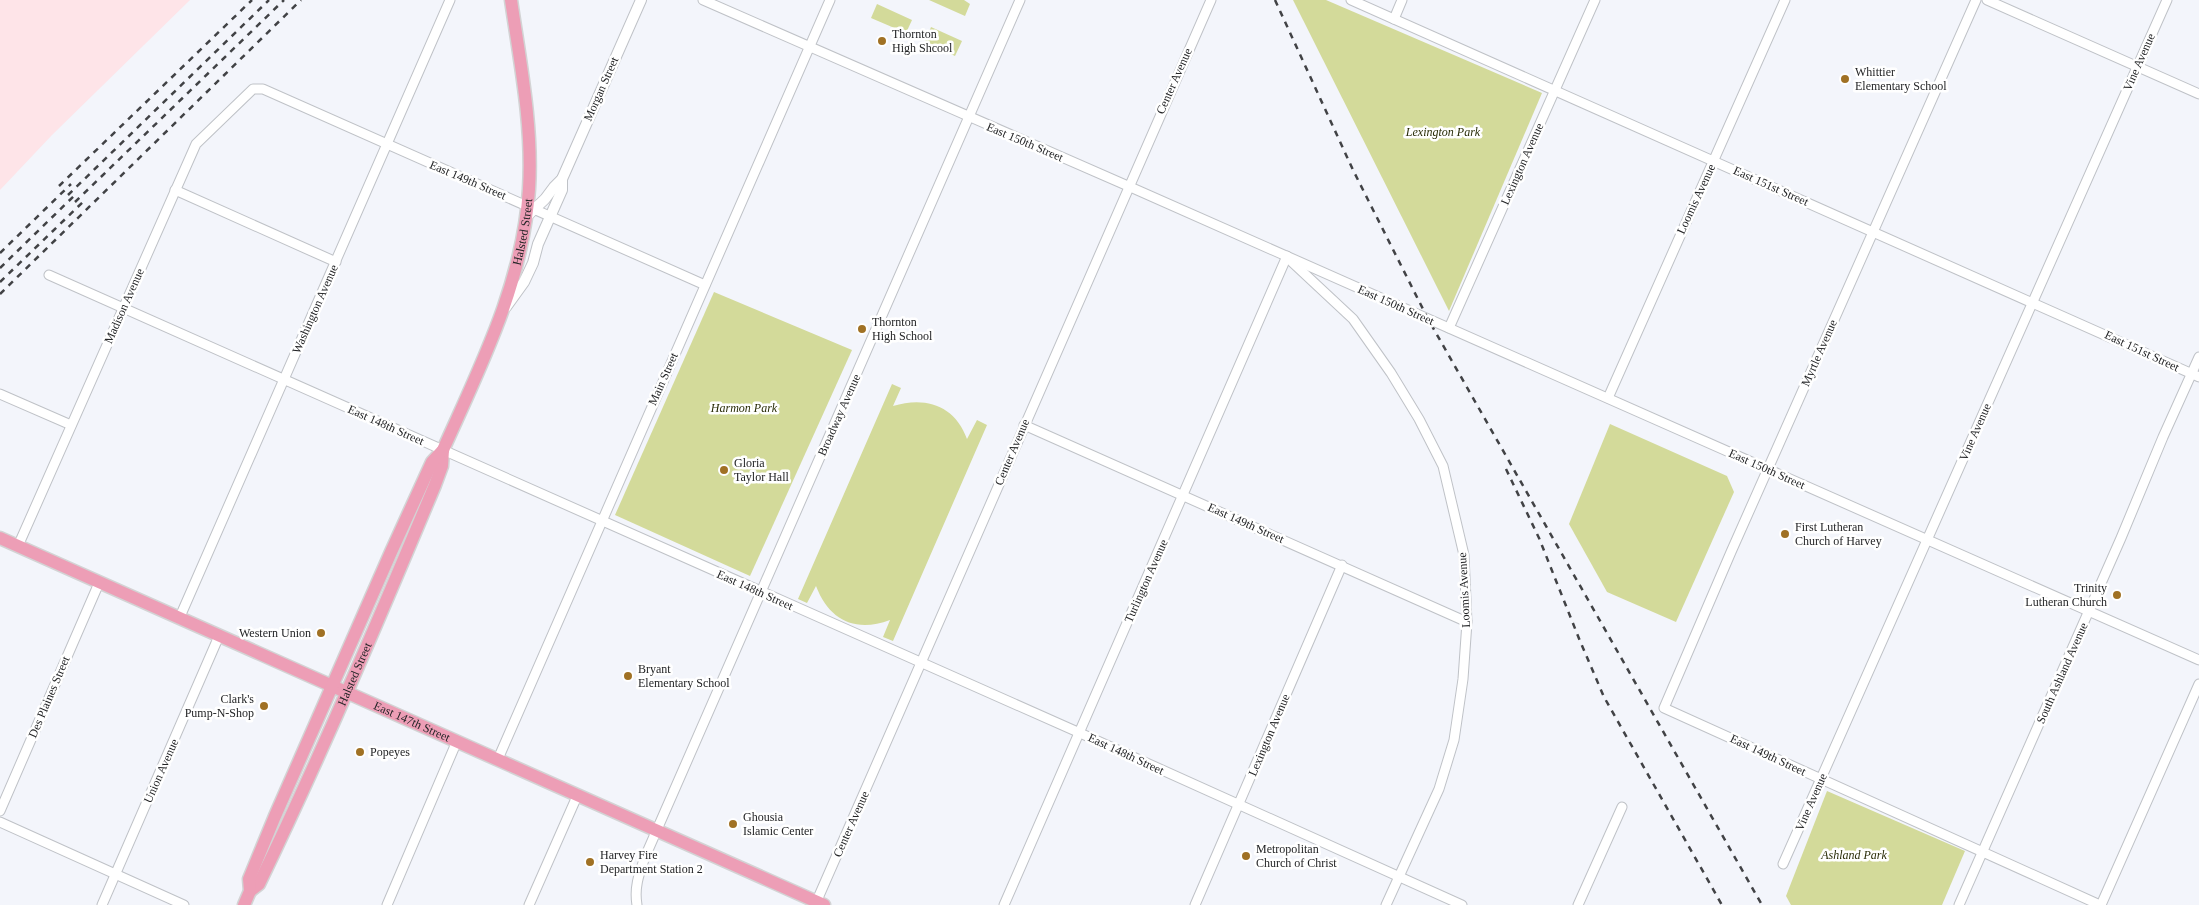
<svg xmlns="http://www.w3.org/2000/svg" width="2199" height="905" font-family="Georgia,serif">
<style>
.industrial{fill:#fee4e8}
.green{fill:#d3da9a}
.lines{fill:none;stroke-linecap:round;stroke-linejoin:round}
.minor-casing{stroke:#bfc2c7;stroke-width:11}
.tertiary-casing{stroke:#bfc2c7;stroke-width:12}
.primary-casing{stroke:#d3d3d4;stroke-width:15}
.minor{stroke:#fff;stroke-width:9}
.tertiary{stroke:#fff;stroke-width:10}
.primary{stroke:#ed9eb6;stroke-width:12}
.rail{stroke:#414245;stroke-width:2.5;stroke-dasharray:6 6;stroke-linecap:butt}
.poi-dot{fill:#a07124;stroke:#fff;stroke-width:2}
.labels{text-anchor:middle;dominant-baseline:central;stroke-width:5;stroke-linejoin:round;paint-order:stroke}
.poi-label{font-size:12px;fill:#232426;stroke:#fff;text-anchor:start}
.street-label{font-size:12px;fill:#232426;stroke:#fff}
.park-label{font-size:12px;font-style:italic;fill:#292c07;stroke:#fff}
</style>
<rect width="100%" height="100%" fill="#f3f5fb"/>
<path class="industrial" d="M0 0H190L52 135 0 190Z"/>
<g class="green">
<path d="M929 0H964L970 4 965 16Z"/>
<path d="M1293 0H1326L1542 93 1449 311Z"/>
<path d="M877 4 912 20 906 33 871 18Z"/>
<path d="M931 27 962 41 955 56 925 42Z"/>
<path d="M714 292 852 350 750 576 615 515Z"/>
<path d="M892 384 901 388 893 406C925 396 955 405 967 439L977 420 987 425 893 641 883 637 890 620C855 633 829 620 816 586L807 603 798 599Z"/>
<path d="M1610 424 1727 476 1734 492 1676 622 1607 592 1569 524Z"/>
<path d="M1827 791 1965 851 1942 905H1791L1786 896Z"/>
</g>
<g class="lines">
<g class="minor-casing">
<g id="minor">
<path d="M703 0 1128 186 2199 660"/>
<path d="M1351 0 2199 377"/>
<path d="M1976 0 1731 552 1664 708 2100 905"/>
<path d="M1987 0 2199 94"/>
<path d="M1394 19 1402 0"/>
<path d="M175 190 336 262"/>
<path d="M1292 262 1353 319 1391 373 1419 419 1443 466 1464 555 1467 622 1463 679 1454 740 1439 789 1386 905"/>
<path d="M49 275 1080 733 1462 905"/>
<path d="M1449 328 1595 0"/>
<path d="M0 394 71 425"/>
<path d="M1608 398 1785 0"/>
<path d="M1024 425 1467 622"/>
<path d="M18 546 196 144 253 89H263L705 285"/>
<path d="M179 619 450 0"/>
<path d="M498 759 830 0"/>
<path d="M0 811 99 583"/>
<path d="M0 822 184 905"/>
<path d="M1783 864 2167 0"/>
<path d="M102 905 219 636"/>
<path d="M387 905 457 741"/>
<path d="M529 905 578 794"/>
<path d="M637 905C634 887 639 874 645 857L1020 0"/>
<path d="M815 905 1211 0"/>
<path d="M1004 905 1287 256"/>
<path d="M1195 905 1342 565"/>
<path d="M1578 905 1622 807"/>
<path d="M1959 905 2121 538 2163 437 2199 357"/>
<path d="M2101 905 2199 684"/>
</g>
</g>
<g class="tertiary-casing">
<g id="tertiary">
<path d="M526 217 545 199 554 187 562 179 641 0"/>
<path d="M506 307 524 282 533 263 538 244 562 190V179"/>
</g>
</g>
<g class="primary-casing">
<g id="primary">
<path id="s1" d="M0 538 824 905"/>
<path id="s2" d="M250 891 259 884C322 753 379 619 435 485L442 466 443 450"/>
<path id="s3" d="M244 905 250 891 249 879 275 816 391 552 432 462 443 450C481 365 523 283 529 189 533 126 520 62 511 0"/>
</g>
</g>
<use href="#minor" class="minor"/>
<use href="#tertiary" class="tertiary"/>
<use href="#primary" class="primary"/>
<g class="rail">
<path d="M1275 0 1353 170 1428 319 1762 905"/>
<path d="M59 186 252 0"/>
<path d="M68 195 269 0"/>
<path d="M75 202 284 0"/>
<path d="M0 253 71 184"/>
<path d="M0 268 77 193"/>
<path d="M0 282 85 200"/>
<path d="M0 294 301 0"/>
<path d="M1506 469 1539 538 1580 641 1604 697 1722 905"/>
</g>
</g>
<g class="poi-dot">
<circle cx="882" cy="41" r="5"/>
<circle cx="1845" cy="79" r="5"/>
<circle cx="862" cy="329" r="5"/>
<circle cx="724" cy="470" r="5"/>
<circle cx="1785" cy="534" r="5"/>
<circle cx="2117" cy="595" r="5"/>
<circle cx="321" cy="633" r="5"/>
<circle cx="628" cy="676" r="5"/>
<circle cx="264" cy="706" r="5"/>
<circle cx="360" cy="752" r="5"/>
<circle cx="733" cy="824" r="5"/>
<circle cx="1246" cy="856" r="5"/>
<circle cx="590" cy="862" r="5"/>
</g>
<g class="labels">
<g class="poi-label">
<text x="892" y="34">Thornton<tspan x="892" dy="14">High Shcool</tspan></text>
<text x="1855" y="72">Whittier<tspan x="1855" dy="14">Elementary School</tspan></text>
<text x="872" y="322">Thornton<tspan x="872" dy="14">High School</tspan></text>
<text x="734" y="463">Gloria<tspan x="734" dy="14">Taylor Hall</tspan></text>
<text x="1795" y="527">First Lutheran<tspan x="1795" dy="14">Church of Harvey</tspan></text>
<text x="2107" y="588" text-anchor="end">Trinity<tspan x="2107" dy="14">Lutheran Church</tspan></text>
<text x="311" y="633" text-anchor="end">Western Union</text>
<text x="638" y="669">Bryant<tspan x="638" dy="14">Elementary School</tspan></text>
<text x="254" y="699" text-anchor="end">Clark's<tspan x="254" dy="14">Pump-N-Shop</tspan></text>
<text x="370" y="752">Popeyes</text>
<text x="743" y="817">Ghousia<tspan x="743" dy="14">Islamic Center</tspan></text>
<text x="1256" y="849">Metropolitan<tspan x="1256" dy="14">Church of Christ</tspan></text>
<text x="600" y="855">Harvey Fire<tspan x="600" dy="14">Department Station 2</tspan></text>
</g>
<g class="street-label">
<text transform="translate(2139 62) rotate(-66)">Vine Avenue</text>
<text transform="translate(1174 81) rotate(-66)">Center Avenue</text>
<text transform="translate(601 89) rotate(-66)">Morgan Street</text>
<text transform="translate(1025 142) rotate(23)">East 150th Street</text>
<text transform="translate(1522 164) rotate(-66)">Lexington Avenue</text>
<text transform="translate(468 180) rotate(23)">East 149th Street</text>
<text transform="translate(1771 186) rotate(24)">East 151st Street</text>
<text transform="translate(1696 199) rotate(-65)">Loomis Avenue</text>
<text stroke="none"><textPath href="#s3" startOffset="732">Halsted Street</textPath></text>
<text transform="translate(1396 305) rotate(24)">East 150th Street</text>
<text transform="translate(124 306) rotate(-66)">Madison Avenue</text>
<text transform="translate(315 309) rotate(-66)">Washington Avenue</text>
<text transform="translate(2142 351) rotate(25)">East 151st Street</text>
<text transform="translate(1819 353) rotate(-66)">Myrtle Avenue</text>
<text transform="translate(663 379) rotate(-66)">Main Street</text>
<text transform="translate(839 415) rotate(-66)">Broadway Avenue</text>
<text transform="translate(386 425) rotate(24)">East 148th Street</text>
<text transform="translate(1975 432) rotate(-66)">Vine Avenue</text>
<text transform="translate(1012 452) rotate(-67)">Center Avenue</text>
<text transform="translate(1767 469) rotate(24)">East 150th Street</text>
<text transform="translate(1246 523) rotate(24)">East 149th Street</text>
<text transform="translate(1146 581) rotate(-66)">Turlington Avenue</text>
<text transform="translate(755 590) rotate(24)">East 148th Street</text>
<text transform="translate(1464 590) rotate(-93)">Loomis Avenue</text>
<text transform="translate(2062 673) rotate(-66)">South Ashland Avenue</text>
<text stroke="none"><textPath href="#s2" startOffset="242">Halsted Street</textPath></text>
<text transform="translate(49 697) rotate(-67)">Des Plaines Street</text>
<text stroke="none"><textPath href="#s1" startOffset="451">East 147th Street</textPath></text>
<text transform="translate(1269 735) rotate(-67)">Lexington Avenue</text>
<text transform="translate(1126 754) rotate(25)">East 148th Street</text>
<text transform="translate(1768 755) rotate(25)">East 149th Street</text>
<text transform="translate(161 771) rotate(-66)">Union Avenue</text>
<text transform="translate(1811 802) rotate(-66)">Vine Avenue</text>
<text transform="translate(851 824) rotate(-66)">Center Avenue</text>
</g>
<g class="park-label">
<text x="1443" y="132">Lexington Park</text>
<text x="744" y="408">Harmon Park</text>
<text x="1854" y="855">Ashland Park</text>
</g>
</g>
</svg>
